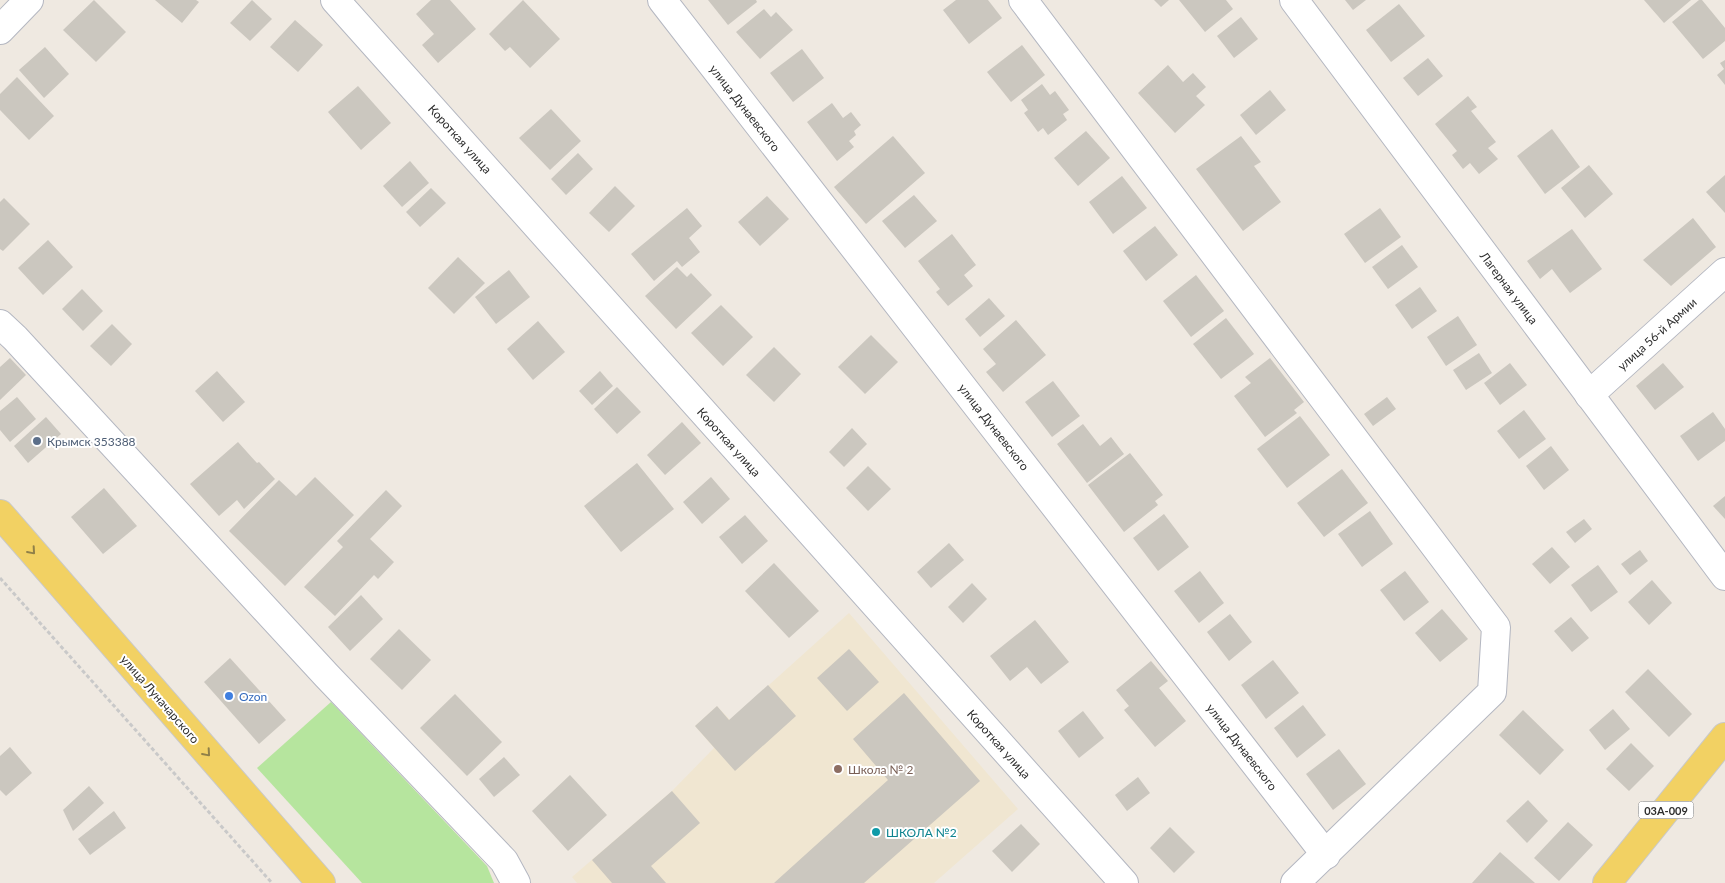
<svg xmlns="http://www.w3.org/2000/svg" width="1725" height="883" font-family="Lato,sans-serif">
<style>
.education{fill:#f0e6d1}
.green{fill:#b6e59e}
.building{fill:#cbc7bf}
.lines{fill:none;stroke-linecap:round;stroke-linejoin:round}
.minor-casing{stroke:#b4b7c1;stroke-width:30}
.major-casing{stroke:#c9c9c9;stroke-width:30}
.path{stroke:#c9c9c9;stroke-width:3;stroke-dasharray:4 2.5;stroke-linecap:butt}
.minor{stroke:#fff;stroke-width:28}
.major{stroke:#f2d163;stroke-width:28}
.oneway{stroke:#908048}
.service-dot{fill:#5c6f8a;stroke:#fff;stroke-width:2}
.shop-dot{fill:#3f7fe0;stroke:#fff;stroke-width:2}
.education-dot{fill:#8d6e63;stroke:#fff;stroke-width:2}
.culture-dot{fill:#0f9aa8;stroke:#fff;stroke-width:2}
.labels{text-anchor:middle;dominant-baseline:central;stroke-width:4;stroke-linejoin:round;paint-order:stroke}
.shield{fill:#fff;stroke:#6d6d6d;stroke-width:1}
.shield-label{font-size:11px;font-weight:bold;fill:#2e2e2e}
.street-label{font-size:12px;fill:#2e2e2e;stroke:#fff}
.service-label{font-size:12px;fill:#4e5e75;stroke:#fff;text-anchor:start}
.shop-label{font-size:12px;fill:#366cbe;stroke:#fff;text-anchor:start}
.education-label{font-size:12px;fill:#785e54;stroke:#fff;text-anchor:start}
.culture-label{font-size:12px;fill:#0d838f;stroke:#fff;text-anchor:start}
</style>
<rect width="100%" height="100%" fill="#efe9e1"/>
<path class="education" d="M849 613 1018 809 934 883H577L572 877 672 791 714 748 695 726 717 706 730 720Z"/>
<path class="green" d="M331 702 487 866 494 883H362L257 768Z"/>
<g class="building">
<path d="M94 0 126 32 96 62 63 30Z"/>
<path d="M155 0H196L199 2 182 23Z"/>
<path d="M252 0 272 19 250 41 230 23Z"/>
<path d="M431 0H450L476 29 438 63 422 45 434 34 416 14Z"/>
<path d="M523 0 560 39 530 68 510 47 505 51 489 34Z"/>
<path d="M708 0H756L757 2 728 25Z"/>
<path d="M956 0H988L1002 18 969 44 943 10Z"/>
<path d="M1154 0H1169L1161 7Z"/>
<path d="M1179 0H1226L1233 9 1205 32Z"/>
<path d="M1345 0H1366L1353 10Z"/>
<path d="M1644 0H1691L1664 23Z"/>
<path d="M1699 0H1702L1725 28V41L1703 59 1672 22Z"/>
<path d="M1399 4 1425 36 1391 62 1366 30Z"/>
<path d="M764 9 771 17 776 12 793 30 760 59 736 32Z"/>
<path d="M1241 17 1258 39 1234 58 1217 36Z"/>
<path d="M295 20 323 45 298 72 270 47Z"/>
<path d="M1022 45 1045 75 1011 102 987 72Z"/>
<path d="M45 47 69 74 44 98 19 70Z"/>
<path d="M802 49 824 78 793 102 770 73Z"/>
<path d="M1428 58 1443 76 1418 96 1403 78Z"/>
<path d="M1725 60V85L1717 75 1724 69 1720 63Z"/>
<path d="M1168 65 1183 82 1193 73 1206 87 1196 96 1205 105 1175 133 1138 93Z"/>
<path d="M17 77 54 116 29 140 0 110V94Z"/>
<path d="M1042 84 1050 95 1055 91 1069 110 1063 114 1067 120 1048 135 1043 128 1038 132 1024 113 1028 110 1021 100Z"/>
<path d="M358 86 391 123 361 150 328 112Z"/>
<path d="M1270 90 1286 110 1256 135 1240 115Z"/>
<path d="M1468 96 1477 107 1471 111 1496 142 1488 148 1498 159 1479 174 1470 163 1463 169 1452 155 1457 151 1435 124Z"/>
<path d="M832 103 843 118 851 112 861 125 854 131 856 135 849 141 854 147 837 161 807 122Z"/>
<path d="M551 109 581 141 550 170 519 138Z"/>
<path d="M1552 129 1580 167 1545 194 1517 156Z"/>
<path d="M1086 131 1110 158 1078 186 1054 158Z"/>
<path d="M893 136 925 173 866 224 834 187Z"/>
<path d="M1241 136 1261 162 1254 166 1281 202 1243 231 1196 169Z"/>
<path d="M578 153 593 169 566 195 551 179Z"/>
<path d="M410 161 429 183 402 207 383 186Z"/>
<path d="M1589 165 1613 194 1585 218 1561 188Z"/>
<path d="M1725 175V213L1706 192Z"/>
<path d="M1122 176 1147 208 1113 234 1089 202Z"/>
<path d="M615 186 635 206 609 232 589 213Z"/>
<path d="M431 188 446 203 420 227 406 212Z"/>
<path d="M914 195 937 221 905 248 882 221Z"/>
<path d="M767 196 789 219 760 246 738 222Z"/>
<path d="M4 198 30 224 3 251 0 249V202Z"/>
<path d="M687 208 702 226 689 238 700 252 682 267 677 261 654 281 631 254Z"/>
<path d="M1380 208 1401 237 1365 263 1344 234Z"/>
<path d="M1693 218 1716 247 1671 286 1643 260Z"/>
<path d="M1155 226 1178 255 1146 281 1123 251Z"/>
<path d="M1572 229 1602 269 1570 293 1552 269 1540 279 1527 261Z"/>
<path d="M952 234 976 265 964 275 973 286 948 306 936 292 940 289 918 261Z"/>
<path d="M48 240 73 267 43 295 18 268Z"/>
<path d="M1402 245 1418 267 1388 289 1372 267Z"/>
<path d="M458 257 485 283 454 314 428 288Z"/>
<path d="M677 267 687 277 691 273 712 295 676 329 645 296Z"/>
<path d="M509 270 530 297 496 324 475 297Z"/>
<path d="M1196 275 1224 311 1191 337 1163 301Z"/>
<path d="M1420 287 1437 311 1412 329 1395 305Z"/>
<path d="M82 289 103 311 83 331 62 309Z"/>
<path d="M989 298 1005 316 980 337 965 319Z"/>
<path d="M721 305 753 337 723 366 691 333Z"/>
<path d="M1458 316 1477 345 1446 366 1427 337Z"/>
<path d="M1226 318 1254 354 1221 379 1193 344Z"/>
<path d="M1016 320 1046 355 1003 392 986 372 996 364 983 349Z"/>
<path d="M538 321 565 352 533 380 507 349Z"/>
<path d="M112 324 132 344 111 366 90 346Z"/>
<path d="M871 335 898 362 865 394 838 367Z"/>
<path d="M774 347 801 374 774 402 746 375Z"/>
<path d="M1479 353 1492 373 1466 390 1453 370Z"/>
<path d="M10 358 26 375 0 400V367Z"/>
<path d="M1270 358 1304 402 1294 410 1297 413 1265 437 1234 396 1251 383 1245 377Z"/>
<path d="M1510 363 1527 385 1500 405 1484 383Z"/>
<path d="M1663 363 1684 387 1655 410 1636 386Z"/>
<path d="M217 371 245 402 223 422 195 391Z"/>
<path d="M600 371 613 386 592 405 579 391Z"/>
<path d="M1053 381 1080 416 1052 437 1025 402Z"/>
<path d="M617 387 641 412 617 434 594 409Z"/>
<path d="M17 397 36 419 10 442 0 430V411Z"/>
<path d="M1387 397 1396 409 1373 426 1364 414Z"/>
<path d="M1524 410 1546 439 1519 459 1497 431Z"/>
<path d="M1713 412 1725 429V441L1698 461 1680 436Z"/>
<path d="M1300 416 1330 455 1287 488 1257 449Z"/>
<path d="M46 417 61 434 28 463 14 446Z"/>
<path d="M682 422 701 443 665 475 647 455Z"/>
<path d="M1083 424 1100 446 1111 437 1124 454 1087 483 1057 444Z"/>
<path d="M852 428 867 444 844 467 829 452Z"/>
<path d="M238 442 257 463 259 462 275 479 244 509 237 500 219 516 190 484Z"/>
<path d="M1551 446 1569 470 1544 490 1526 466Z"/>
<path d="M1130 453 1163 495 1155 501 1158 505 1124 532 1088 485Z"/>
<path d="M637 463 674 509 621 552 584 506Z"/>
<path d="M868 466 891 489 868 511 846 488Z"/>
<path d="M1342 469 1368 503 1324 537 1297 503Z"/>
<path d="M315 477 354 515 285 586 229 531 279 480 296 496Z"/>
<path d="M711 477 730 499 702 524 683 502Z"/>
<path d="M104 488 137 526 103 554 71 517Z"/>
<path d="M386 490 402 506 370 539 394 562 378 579 374 575 335 616 304 587 343 547 337 541Z"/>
<path d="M1725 496V519L1713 506Z"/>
<path d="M1370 511 1393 544 1362 567 1338 534Z"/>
<path d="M1164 514 1189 547 1158 571 1133 538Z"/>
<path d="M745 515 768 541 742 564 719 537Z"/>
<path d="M1584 519 1592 529 1575 543 1566 532Z"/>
<path d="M949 543 964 560 931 588 917 572Z"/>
<path d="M1552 547 1570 567 1550 584 1532 564Z"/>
<path d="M1640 550 1648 561 1630 575 1621 564Z"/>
<path d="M774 563 819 611 789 638 745 591Z"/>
<path d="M1598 565 1618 592 1591 612 1571 585Z"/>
<path d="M1200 571 1224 603 1199 623 1174 591Z"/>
<path d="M1405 571 1429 602 1404 621 1380 590Z"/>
<path d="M1652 580 1672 603 1649 625 1628 602Z"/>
<path d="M972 583 987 599 963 623 948 607Z"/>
<path d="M361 595 383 619 350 651 328 627Z"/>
<path d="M1442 609 1468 639 1440 662 1415 633Z"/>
<path d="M1230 614 1252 642 1229 661 1207 632Z"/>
<path d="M1571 617 1589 638 1572 652 1554 631Z"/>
<path d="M1035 620 1069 662 1041 684 1027 667 1010 681 990 656Z"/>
<path d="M399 629 431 660 402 690 370 659Z"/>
<path d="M849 649 879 682 847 711 817 678Z"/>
<path d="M230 658 286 720 259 744 204 682Z"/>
<path d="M1273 660 1299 693 1266 719 1241 685Z"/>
<path d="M1151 661 1168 681 1159 688 1186 721 1155 747 1124 710 1129 706 1116 690Z"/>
<path d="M1648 669 1692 714 1669 737 1625 692Z"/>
<path d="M768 685 796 716 735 771 695 726 717 706 729 720Z"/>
<path d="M904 693 980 781 864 883H774L888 780 853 739Z"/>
<path d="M455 694 502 742 467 776 420 728Z"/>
<path d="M1303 705 1326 735 1297 758 1274 728Z"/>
<path d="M1613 709 1630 729 1605 750 1589 730Z"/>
<path d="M1523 710 1564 750 1540 775 1499 735Z"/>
<path d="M1083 711 1104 738 1079 758 1058 731Z"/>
<path d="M1631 743 1654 766 1629 791 1606 769Z"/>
<path d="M10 747 32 773 6 796 0 790V756Z"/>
<path d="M1339 749 1366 784 1333 810 1306 774Z"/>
<path d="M504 757 520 775 494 797 479 779Z"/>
<path d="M570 775 607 815 568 851 532 811Z"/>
<path d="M1138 777 1150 793 1127 811 1115 795Z"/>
<path d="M89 786 104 803 73 831 63 810Z"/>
<path d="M672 791 700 823 651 866 666 883H612L592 860Z"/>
<path d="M1528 800 1548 821 1527 843 1506 821Z"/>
<path d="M114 811 126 828 90 855 78 839Z"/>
<path d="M1568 822 1593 845 1559 881 1534 858Z"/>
<path d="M1021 824 1040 844 1012 872 992 851Z"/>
<path d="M1170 827 1195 852 1174 873 1150 848Z"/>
<path d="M1500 852 1535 883H1472Z"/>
</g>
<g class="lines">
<g class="minor-casing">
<g id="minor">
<path d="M335 0 1124 883"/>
<path d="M662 0 1326 855"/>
<path d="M1023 0 1496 627 1492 692 1295 883"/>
<path d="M1294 0 1725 576"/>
<path d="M0 30 29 0"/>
<path d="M0 324 15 338 327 676 504 861 516 883"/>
<path d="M1589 395 1725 272"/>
</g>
</g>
<g class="major-casing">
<g id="major">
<path d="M0 514 321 883"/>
<path d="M1607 883 1725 737"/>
</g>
</g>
<path class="path" d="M0 578 272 883"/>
<use href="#minor" class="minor"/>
<use href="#major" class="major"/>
</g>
<defs><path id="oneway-chevron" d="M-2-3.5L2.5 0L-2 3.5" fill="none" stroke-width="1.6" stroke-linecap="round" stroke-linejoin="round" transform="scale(1.25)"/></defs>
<g class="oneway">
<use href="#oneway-chevron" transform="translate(32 551) rotate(49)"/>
<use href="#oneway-chevron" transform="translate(207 753) rotate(49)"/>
</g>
<circle class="service-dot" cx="37" cy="441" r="5"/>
<circle class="shop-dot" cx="229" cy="696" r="5"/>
<circle class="education-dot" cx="838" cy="769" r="5"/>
<circle class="culture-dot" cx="876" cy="832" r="5"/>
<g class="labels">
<rect class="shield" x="1638.5" y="801.5" width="55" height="17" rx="4"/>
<g class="shield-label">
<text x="1666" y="810">03А-009</text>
</g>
<g class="street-label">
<text transform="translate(745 108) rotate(52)">улица Дунаевского</text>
<text transform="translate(460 139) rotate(48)">Короткая улица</text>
<text transform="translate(1509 288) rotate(53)">Лагерная улица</text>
<text transform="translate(1657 334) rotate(-42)">улица 56-й Армии</text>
<text transform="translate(994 427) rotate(52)">улица Дунаевского</text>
<text transform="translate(729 442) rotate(48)">Короткая улица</text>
<text transform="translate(160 699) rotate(49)">улица Луначарского</text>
<text transform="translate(999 744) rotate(48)">Короткая улица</text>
<text transform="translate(1242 747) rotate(52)">улица Дунаевского</text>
</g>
<g class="service-label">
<text x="47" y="441">Крымск 353388</text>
</g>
<g class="shop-label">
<text x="239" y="696">Ozon</text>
</g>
<g class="education-label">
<text x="848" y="769">Школа № 2</text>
</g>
<g class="culture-label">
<text x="886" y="832">ШКОЛА №2</text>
</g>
</g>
</svg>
